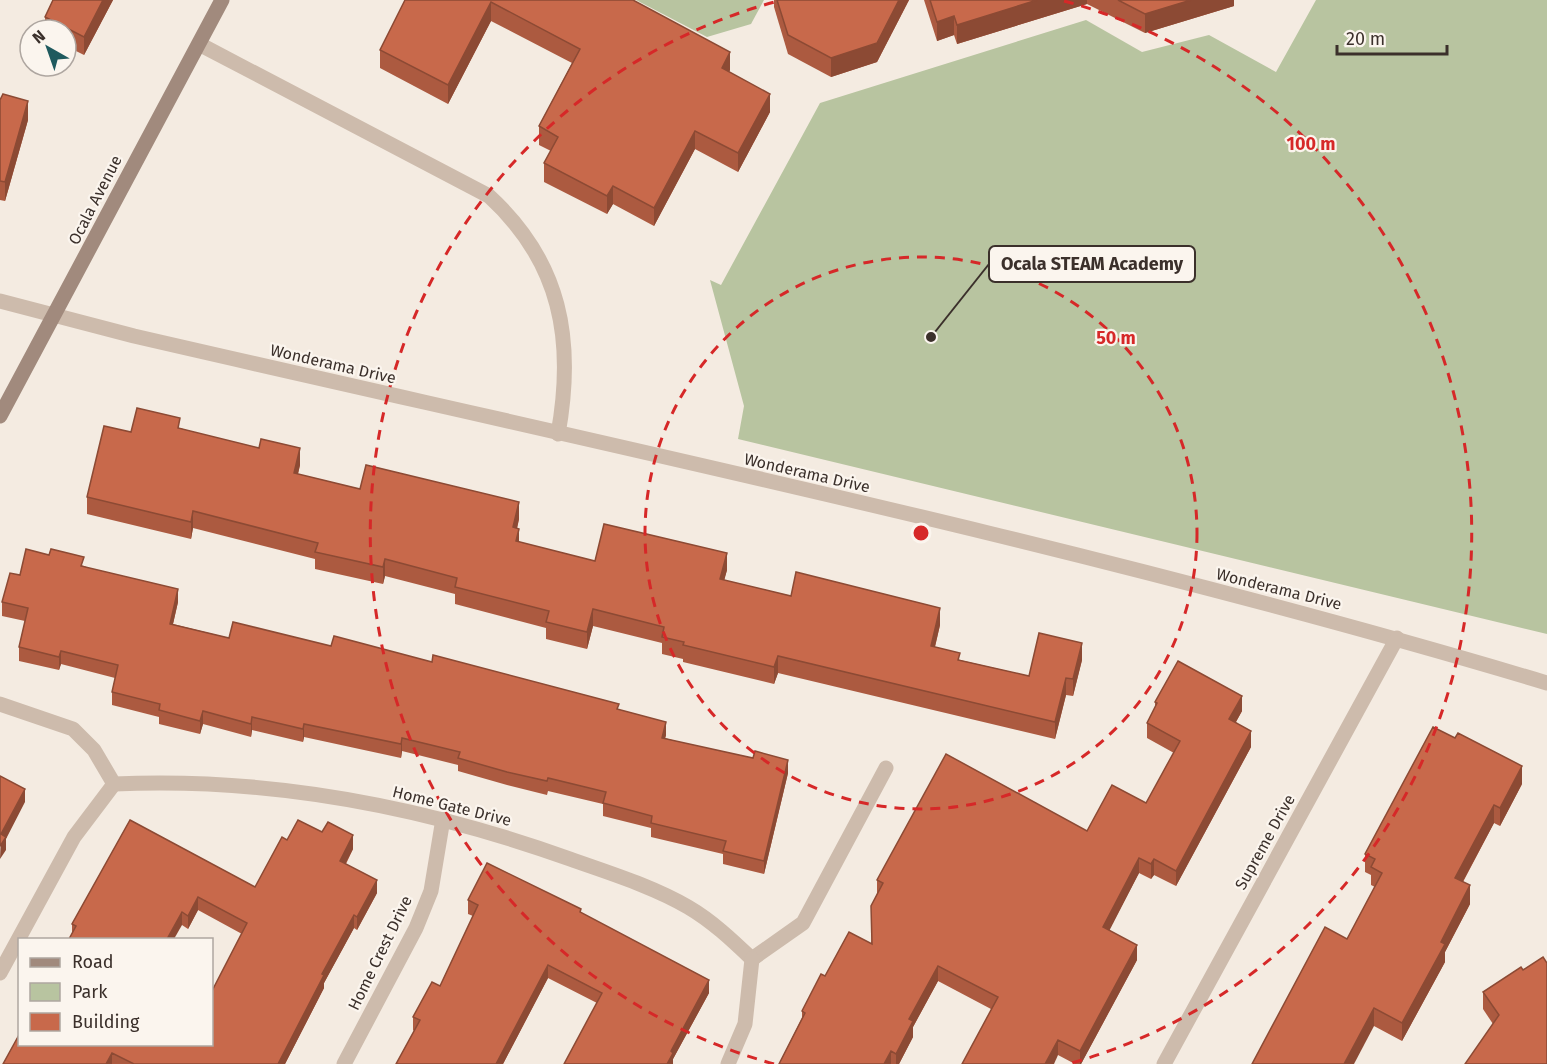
<svg xmlns="http://www.w3.org/2000/svg" width="1547" height="1064" font-family="'Fira Sans',sans-serif">
<style>
.green{fill:#b8c4a0}
.lines{fill:none;stroke-linecap:round;stroke-linejoin:round}
.lane{stroke:#cdbbac;stroke-width:15}
.street{stroke:#cdbbac;stroke-width:15}
.secondary{stroke:#a18a7d;stroke-width:15}
.wall{fill:#ac5a40}
.shaded-wall{fill:#8c4a34}
.building{fill:#c8694b;stroke:#8c4a34;stroke-width:1.5}
.ring{fill:none;stroke:#d62828;stroke-width:3;stroke-dasharray:10 8}
.labels{text-anchor:middle;dominant-baseline:central;stroke-width:4.5;stroke-linejoin:round;paint-order:stroke}
.street-label{font-size:16px;fill:#3b302b;stroke:#fbf5ee}
.centre{fill:#d62828;stroke:#fbf5ee;stroke-width:3}
.ring-label{font-size:18px;text-anchor:middle;font-weight:bold;fill:#d62828;stroke:#fbf5ee;stroke-width:4.5;stroke-linejoin:round;paint-order:stroke}
.leader{fill:none;stroke:#3b302b;stroke-width:2}
.callout-dot{fill:#3b302b;stroke:#fbf5ee;stroke-width:2}
.callout{fill:#fbf5ee;stroke:#3b302b;stroke-width:2}
.callout-label{font-size:18px;text-anchor:middle;font-weight:bold;fill:#3b302b}
</style>
<rect width="100%" height="100%" fill="#f4ebe1"/>
<g class="green">
<path d="M636 0H764L751 24 707 37Z"/>
<path d="M1316 0H1547V634L738 439 744 406 710 280 721 285 820 103 1086 20 1142 52 1209 35 1276 72Z"/>
</g>
<g class="lines">
<path class="lane" d="M199 44 489 196C561 262 575 340 558 434"/>
<g class="street">
<path d="M0 301 134 336C606 445 1083 544 1547 683"/>
<path d="M0 704 73 729 94 750 114 784C269 777 425 807 570 859 609 873 652 886 688 907 712 921 732 940 752 959"/>
<path d="M752 959 803 923 886 768"/>
<path d="M0 973 74 837 114 784"/>
<path d="M344 1064 416 928 431 891 443 819"/>
<path d="M728 1064 745 1024 752 959"/>
<path d="M1164 1064 1397 638"/>
</g>
<path class="secondary" d="M0 416 222 0"/>
</g>
<g class="wall">
<path d="M53 0H113L84 55 66 46V30H45V17Z"/>
<path d="M405 0H633L730 70 729 72 770 112 738 172 695 149 654 226 613 204 607 214 544 182V163L551 151 539 145V126L572 63 491 21 448 104 380 68V50Z"/>
<path d="M774 0H909L877 62 831 77 788 54 774 7Z"/>
<path d="M924 0H1234V6L1145 33 1087 4 957 44 954 35 937 41Z"/>
<path d="M0 100 28 120 5 201 0 200Z"/>
<path d="M180 428 300 465 298 474 360 489 519 519 517 529 519 542 595 561 727 570 724 580 791 596 940 625 935 647 960 660 1029 676 1082 660 1073 696 1066 695 1055 739 778 673 774 684 683 662V659L662 654V643L593 626 587 649 546 639V628L455 604V594L385 576 383 584 315 569V559L193 528 191 539 87 514V497L131 432Z"/>
<path d="M49 555 84 566 178 602 173 624 229 638 331 646 432 662 619 710 666 735 665 738 788 773 764 874 723 864V854L651 837V828L603 816V804L548 791 547 795 507 785 458 771V765L402 751 401 758 304 737 303 742 252 730 251 737 203 724 200 734 159 724V717L112 705V692L115 678 61 664 59 670 19 661V647L25 621 2 616V602L20 575Z"/>
<path d="M1155 702 1242 711 1236 722 1251 747 1176 886 1154 875 1151 879 1139 873 1109 930 1137 960 1081 1064H1075L1058 1055 991 1009 938 981 913 1027V1037L899 1064H779L802 1018V1011L825 976 871 944 877 893V880L1087 831 1146 803 1174 753 1147 738V723L1155 708Z"/>
<path d="M1522 784 1500 826 1494 823 1463 882 1470 904 1445 952V962L1402 1041 1374 1026 1347 939 1375 887 1371 885V875L1365 872V854Z"/>
<path d="M130 820 255 887 287 840 353 849 346 864 377 893 357 930 354 928 324 983V988L285 1064H3L20 1033 212 1044 242 934 198 910 188 929 182 925 72 935V924Z"/>
<path d="M468 900 581 913 709 993 673 1059V1064L597 1003 548 978 503 1064H396L414 1031 413 1030V1017L440 986 473 916 468 914Z"/>
<path d="M1547 963 1493 1024 1483 1009V992L1523 970Z"/>
</g>
<g class="shaded-wall">
<path d="M103 0H113L84 55V37Z"/>
<path d="M899 0H909L877 62 831 77V58Z"/>
<path d="M1037 0H1087V4L957 44V25Z"/>
<path d="M1191 0H1234V6L1145 33V14Z"/>
<path d="M491 2V21L448 104V85Z"/>
<path d="M954 16V35L937 41V22Z"/>
<path d="M730 52V70L722 86V68Z"/>
<path d="M770 94V112L738 172V153Z"/>
<path d="M28 101V120L5 201V182Z"/>
<path d="M695 131V149L654 226V208Z"/>
<path d="M613 186V204L607 214V196Z"/>
<path d="M300 448V465L294 490V473Z"/>
<path d="M519 502V519L513 544V527Z"/>
<path d="M193 511V528L191 539V522Z"/>
<path d="M519 529V546L516 541Z"/>
<path d="M727 553V570L720 596V579Z"/>
<path d="M385 559V576L383 584V567Z"/>
<path d="M178 589V602L170 637V624Z"/>
<path d="M940 608V625L931 663V646Z"/>
<path d="M593 609V626L587 649V632Z"/>
<path d="M1082 643V660L1073 696V679Z"/>
<path d="M61 651V664L59 670V657Z"/>
<path d="M778 656V673L774 684V667Z"/>
<path d="M1066 678V695L1055 739V722Z"/>
<path d="M1242 696V711L1229 734V719Z"/>
<path d="M203 711V724L200 734V721Z"/>
<path d="M252 717V730L251 737V724Z"/>
<path d="M666 722V735L662 751V738Z"/>
<path d="M304 724V737L303 742V729Z"/>
<path d="M1251 731V747L1176 886V871Z"/>
<path d="M402 738V751L401 758V744Z"/>
<path d="M788 760V773L764 874V861Z"/>
<path d="M1522 766V784L1500 826V808Z"/>
<path d="M25 789V802L6 839V850L0 859 1 834Z"/>
<path d="M1494 805V823L1455 896V878Z"/>
<path d="M353 835V849L340 874V861Z"/>
<path d="M1139 858V873L1103 943V927Z"/>
<path d="M1154 859V875L1151 879V864Z"/>
<path d="M377 880V893L357 930V917Z"/>
<path d="M1470 885V904L1445 952V962L1402 1041V1023L1441 942Z"/>
<path d="M198 897V910L188 929V916Z"/>
<path d="M182 912V925L174 939H167Z"/>
<path d="M354 915V928L324 983V988L285 1064H278L322 974Z"/>
<path d="M1137 945V960L1081 1064H1080V1051Z"/>
<path d="M548 965V978L503 1064H496Z"/>
<path d="M938 966V981L913 1027V1037L899 1064H896V1054L909 1019Z"/>
<path d="M709 980V993L673 1059V1064H667L671 1051Z"/>
<path d="M1374 1008V1026L1354 1064H1344Z"/>
<path d="M1058 1040V1055L1054 1064H1045Z"/>
<path d="M891 1051V1064H884Z"/>
<path d="M112 1053V1064H106Z"/>
</g>
<g class="building">
<path d="M53 0H103L84 37 45 17Z"/>
<path d="M405 0H633L730 52 722 68 770 94 738 153 695 131 654 208 613 186 607 196 544 163 558 137 539 126 580 49 491 2 448 85 380 50Z"/>
<path d="M777 0H899L877 43 831 58 788 35Z"/>
<path d="M930 0H1037L957 25 954 16 937 22Z"/>
<path d="M1118 0H1191L1145 14Z"/>
<path d="M3 94 28 101 5 182 0 181V100Z"/>
<path d="M137 408 180 418 178 428 259 448 261 439 300 448 294 473 360 489 366 465 519 502 513 527 519 529 516 541 595 561 604 524 727 553 720 579 791 596 796 572 940 608 931 646 960 653 958 660 1029 676 1039 633 1082 643 1073 679 1066 678 1055 722 778 656 774 667 683 645 684 642 662 637 664 627 593 609 587 632 546 622 549 611 455 587 457 578 385 559 383 567 315 552 318 543 193 511 191 522 87 497 104 426 131 432Z"/>
<path d="M26 549 49 555 51 549 84 557 81 566 178 589 170 624 229 638 233 622 331 646 334 636 432 662 433 655 619 704 617 709 666 722 662 738 753 758 755 751 788 760 764 861 723 851 726 841 651 823 652 816 603 803 606 792 548 778 547 781 507 772 458 758 460 752 402 738 401 744 304 724 303 729 252 717 251 724 203 711 200 721 159 710 160 704 112 692 118 665 61 651 59 657 19 647 28 608 2 602 10 573 20 575Z"/>
<path d="M1178 661 1242 696 1229 719 1251 731 1176 871 1154 859 1151 864 1139 858 1103 927 1137 945 1080 1051 1058 1040 1045 1064H962L998 997 938 966 909 1019 913 1021 896 1054 891 1051 884 1064H779L805 1013 802 1011 821 974 825 976 849 932 872 944 871 906 883 883 877 880 946 754 1087 831 1112 785 1146 803 1180 741 1147 723 1157 703 1155 702Z"/>
<path d="M1433 727 1455 738 1458 733 1522 766 1500 808 1494 805 1455 878 1470 885 1441 942 1445 944 1402 1023 1374 1008 1344 1064H1252L1325 927 1347 939 1382 873 1371 867 1375 859 1365 854Z"/>
<path d="M0 776 25 789 1 834 6 837 0 846Z"/>
<path d="M130 820 255 887 282 837 287 840 298 820 322 832 328 822 353 835 340 861 377 880 357 917 354 915 322 974 324 975 278 1064H134L112 1053 106 1064H3L20 1033V1044H212V991L247 923 198 897 188 916 182 912 167 939H69L76 926 72 924Z"/>
<path d="M487 863 581 909 580 912 709 980 671 1051 673 1053 667 1064H564L602 993 548 965 496 1064H396L420 1020 413 1017 432 982 440 986 478 905 468 900Z"/>
<path d="M1543 957 1547 963V1064H1465L1499 1015 1483 992 1521 967 1523 970Z"/>
</g>
<g class="ring">
<circle cx="921" cy="533" r="276"/>
<path d="M774 1064A551 551 0 0 1 778 1M1064 1A551 551 0 0 1 1068 1064"/>
</g>
<g class="labels">
<g class="street-label">
<text transform="translate(95 200) rotate(-63)">Ocala Avenue</text>
<text transform="translate(333 364) rotate(13)">Wonderama Drive</text>
<text transform="translate(807 473) rotate(13)">Wonderama Drive</text>
<text transform="translate(1279 589) rotate(14)">Wonderama Drive</text>
<text transform="translate(452 806) rotate(14)">Home Gate Drive</text>
<text transform="translate(1265 842) rotate(-61)">Supreme Drive</text>
<text transform="translate(380 953) rotate(-64)">Home Crest Drive</text>
</g>
</g>
<circle cx="921" cy="533" r="9" class="centre"/>
<g class="ring-label">
<text x="1311" y="150">100 m</text>
<text x="1116" y="344">50 m</text>
</g>
<path class="leader" d="M931 337L989 264"/>
<circle class="callout-dot" cx="931" cy="337" r="6"/>
<rect class="callout" x="989" y="246" width="206" height="36" rx="6"/>
<g class="callout-label">
<text x="1092" y="270">Ocala STEAM Academy</text>
</g>
<rect x="18" y="938" width="195" height="108" fill="#fbf5ee" stroke="#aea6a0" stroke-width="1.5"/>
<rect x="30" y="958" width="30" height="9" fill="#a18a7d" stroke="#aea6a0" stroke-width="1.5"/>
<text x="72" y="968" font-size="18" fill="#3b302b">Road</text>
<rect x="30" y="983" width="30" height="18" fill="#b8c4a0" stroke="#aea6a0" stroke-width="1.5"/>
<text x="72" y="998" font-size="18" fill="#3b302b">Park</text>
<rect x="30" y="1013" width="30" height="18" fill="#c8694b" stroke="#aea6a0" stroke-width="1.5"/>
<text x="72" y="1028" font-size="18" fill="#3b302b">Building</text>
<g transform="translate(48 48) rotate(320)"><circle r="28" fill="#fbf5ee" stroke="#aea6a0" stroke-width="1.5"/>
<path d="M0-4.5L10 22L0 15L-10 22Z" fill="#1f5a5e"/>
<text y="-9" font-size="16" font-weight="bold" text-anchor="middle" fill="#3b302b">N</text>
</g>
<path d="M1337 45v9h110v-9" fill="none" stroke="#3b302b" stroke-width="3"/>
<text x="1346" y="45" font-size="18" fill="#3b302b" stroke="#fbf5ee" stroke-width="4.5" paint-order="stroke">20 m</text>
</svg>
